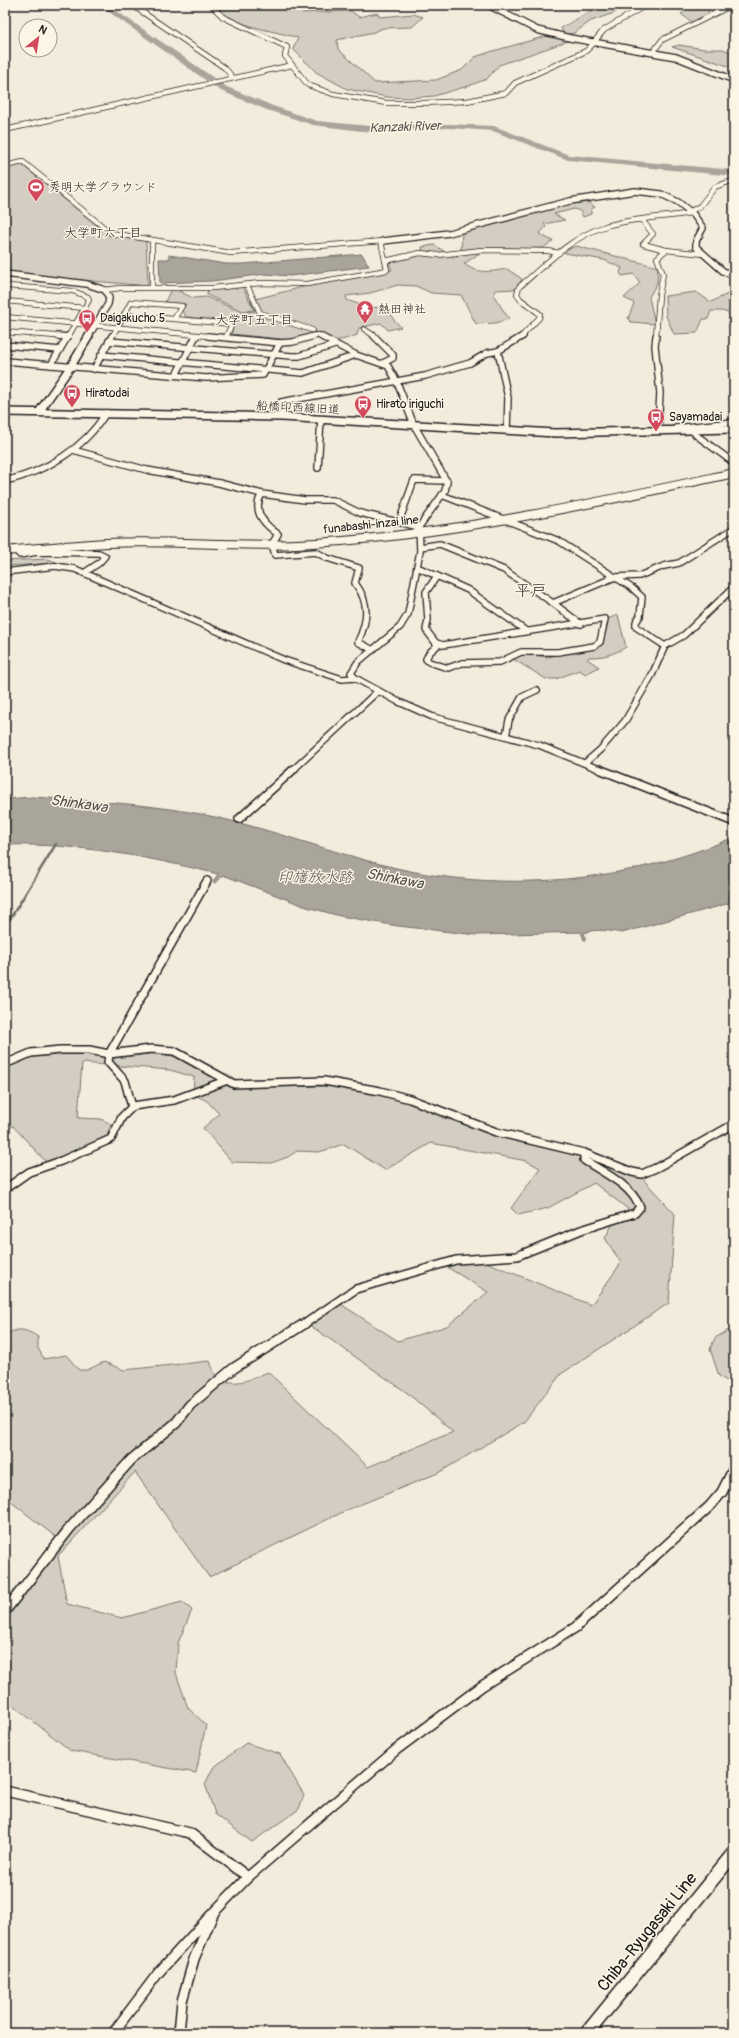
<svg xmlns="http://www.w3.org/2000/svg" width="739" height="2038" font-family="Pangolin,'Klee One',sans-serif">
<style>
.green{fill:#d3cec1;stroke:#78756e}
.water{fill:#aaa59b;stroke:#716e68}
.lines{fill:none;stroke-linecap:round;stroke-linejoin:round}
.stream{stroke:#716e68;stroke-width:2.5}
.river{fill:#aaa59b;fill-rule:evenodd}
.street-far3-casing{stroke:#1c1c1c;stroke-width:6}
.street-far2-casing{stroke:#1c1c1c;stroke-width:8}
.street-far1-casing{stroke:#1c1c1c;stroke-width:10}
.street-casing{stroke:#1c1c1c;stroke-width:12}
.secondary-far1-casing{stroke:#1c1c1c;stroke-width:8}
.secondary-casing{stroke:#1c1c1c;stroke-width:10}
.primary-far1-casing{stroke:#1c1c1c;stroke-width:10}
.primary-casing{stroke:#1c1c1c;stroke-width:16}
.street-far3{stroke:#fcf5e5;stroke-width:4.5}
.street-far2{stroke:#fcf5e5;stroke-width:5.5}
.street-far1{stroke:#fcf5e5;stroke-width:7}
.street{stroke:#fcf5e5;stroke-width:9}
.secondary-far1{stroke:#fcf5e5;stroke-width:5.5}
.secondary{stroke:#fcf5e5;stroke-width:7}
.primary-far1{stroke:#fcf5e5;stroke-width:8}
.primary{stroke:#fcf5e5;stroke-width:13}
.labels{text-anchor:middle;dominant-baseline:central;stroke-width:3;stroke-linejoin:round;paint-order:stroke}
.far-poi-label{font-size:12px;fill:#1c1c1c;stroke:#fcf5e5;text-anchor:start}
.far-street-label{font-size:12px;fill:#1c1c1c;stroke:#fcf5e5}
.far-water-label{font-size:13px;font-style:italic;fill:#55534f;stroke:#fcf5e5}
.far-neighbourhood-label{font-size:13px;fill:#1c1c1c;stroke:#fcf5e5}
.water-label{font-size:15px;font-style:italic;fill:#55534f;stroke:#fcf5e5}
.quarter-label{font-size:16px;fill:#1c1c1c;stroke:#fcf5e5}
.near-street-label{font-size:17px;fill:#1c1c1c;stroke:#fcf5e5}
</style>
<rect width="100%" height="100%" fill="#f3ecdd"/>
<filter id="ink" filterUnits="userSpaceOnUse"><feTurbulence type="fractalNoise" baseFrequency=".025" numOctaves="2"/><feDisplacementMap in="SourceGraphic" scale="8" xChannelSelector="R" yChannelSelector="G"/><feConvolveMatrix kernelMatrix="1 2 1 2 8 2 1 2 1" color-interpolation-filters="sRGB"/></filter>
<g filter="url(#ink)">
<g class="green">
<path d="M213 5H295L302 13 351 11 359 17 377 13 380 17 413 14 423 17 412 27 383 28 374 32 337 40 338 49 375 83 436 80 462 70 475 57 493 51 547 36 571 40 499 65 487 79 468 86 434 96 409 98 387 97 347 89 316 72 293 49 298 38C265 28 240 29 213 5Z"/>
<path d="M601 5H625L614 13 591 21 574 33 565 35 561 28Z"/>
<path d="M691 5H710L708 15 692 22 681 14Z"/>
<path d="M679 45 704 49H722L734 53V68L672 47Z"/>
<path d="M21 164 109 235 146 241 148 286 16 274 5 270V168Z"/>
<path d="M585 200 595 207 591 209V214L583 217 580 211 574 209 554 214 565 220 544 224 546 227 539 234 553 241 543 248 489 250 481 252 464 264C478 274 490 272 507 269L522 279 516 289 495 290 494 296 509 319 495 323 476 324 461 295 431 293 416 286 398 285 370 293 346 296 347 300 361 305 390 310 393 319 401 327 388 330 381 323 359 328 357 335C338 342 334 343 317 332L290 340 231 334 235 322 186 317 182 311 186 304 165 302 170 291 177 290 193 298 206 297 242 312 255 311 251 300 311 285 392 270 388 262 423 252 422 247 434 245 455 258 461 250 462 232Z"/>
<path d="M576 246 658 267 657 283 649 297 655 324 631 322 628 319 634 303 624 298 640 283 634 274 622 276 620 272 622 268 604 260 565 253 564 251Z"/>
<path d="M243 287 254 310 243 311 207 295V292L210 290Z"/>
<path d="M734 291V318H731L728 313 722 311H711L708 319H703L697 333 674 334 666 316 665 296 696 292 711 302Z"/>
<path d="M48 559 59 563 5 566V561Z"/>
<path d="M618 615 626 647C613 655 603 657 589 657L587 659 599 667 586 674 579 670 556 679H546L513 659 524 654 548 657 599 646 602 643 607 619Z"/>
<path d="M75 1053 113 1058 156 1053 179 1057 234 1087 329 1086 342 1087 390 1097 413 1104 443 1118 458 1121 492 1134 564 1151 621 1172 641 1177 675 1214 669 1303 561 1374 524 1422 438 1473 347 1510 209 1577 135 1472 58 1556 67 1604 122 1618 182 1602 192 1610 178 1643 176 1673 188 1708 206 1725 196 1773 71 1751 5 1699V1599L8 1601 57 1538 5 1497V1391L6 1387 5 1386V1335C18 1327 26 1329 38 1337V1348L44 1359 66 1355 79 1370H87L104 1362 124 1370 210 1361 216 1378C238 1387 248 1380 268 1372L368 1467 453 1432 406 1392 308 1324 339 1303 398 1341 447 1326 488 1292 445 1266 456 1263 486 1262 591 1305 621 1263 605 1238 612 1225 628 1209 594 1183 548 1208 518 1215 511 1208 540 1168 527 1161 431 1143 385 1170 344 1144 319 1152 297 1151 288 1157 271 1163 232 1162 203 1128 219 1114 207 1101 193 1094 194 1077 170 1070 82 1063 78 1118 101 1119 111 1124 106 1139 47 1163 13 1126 5 1132V1068L31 1057Z"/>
<path d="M734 1327V1382L731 1384 719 1376 710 1349 715 1338Z"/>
<path d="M246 1743 280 1754 304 1795 299 1809 252 1842 215 1814 205 1784 213 1768Z"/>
</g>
<g class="water">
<path d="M362 254 369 266 290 276 265 274 212 281 160 283 159 259H169V255L226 264H243Z"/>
<path d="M33 797C93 801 156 804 215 817 274 830 330 852 388 866 500 894 628 883 734 837V902L622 933C610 931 595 928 584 933L586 940H584L581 932 477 935 398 926 340 916 307 907 223 875 216 883 213 882 218 874C148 857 78 843 5 845V799Z"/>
</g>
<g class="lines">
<path class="stream" d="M5 927 56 844"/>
<path class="river" d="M99 5H108L227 87 273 106 317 121 370 126 449 124 494 126 569 155 734 170V176L568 160 493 131 449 128 370 132 313 125 267 110 221 91Z"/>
<g class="street-far3-casing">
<g id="street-far3">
<path d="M132 5 225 68 233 78"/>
<path d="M211 5 223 17 287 47 285 56 308 85 333 94 386 103H424L467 101 506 93 515 83 586 51 595 42"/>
<path d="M594 42 604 30 646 5"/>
<path d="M653 52 662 40 732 5"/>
<path d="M5 130 292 65"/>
<path d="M5 166 23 162 111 233 231 253 383 241"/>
<path d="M689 212 700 206 715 187 734 180"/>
<path d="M642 220 653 234 643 244 666 250"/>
<path d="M152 240V288"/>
<path d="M385 261 420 253 438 255 481 250 548 251 559 253"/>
<path d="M247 285 260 313 312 330"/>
<path d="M7 286 73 291 88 297 89 300 68 337"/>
<path d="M105 290 120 288H213L260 283 307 284 387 270 381 241"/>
<path d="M5 301 85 308"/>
<path d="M124 315 174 319"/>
<path d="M5 317 219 337"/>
<path d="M364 329 376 337"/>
<path d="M5 332 68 337"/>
<path d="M112 337 131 302 182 306 174 319 232 324 226 337"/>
<path d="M196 337 197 335"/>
<path d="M310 337 318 335 322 337"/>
<path d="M521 337 539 318 540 314 520 299 517 294 519 287C545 265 570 238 603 227 631 218 662 218 691 213"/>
<path d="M656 337 659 295 663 274 657 258 666 250 704 254"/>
</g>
</g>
<g class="street-far2-casing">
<g id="street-far2">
<path d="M58 336 68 337"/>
<path d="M208 336 280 343 293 342 314 336"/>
<path d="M320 336 356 355 388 366 396 380 414 425 447 482 445 491 419 527 420 551 408 614 400 627 358 662 351 673 355 678 397 701 433 717 539 745 601 770"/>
<path d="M374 336 393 355V358L383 363"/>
<path d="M656 336 655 346 660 393 658 430H664"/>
<path d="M109 341 292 356H299L335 345"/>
<path d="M5 345 60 350"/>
<path d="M101 355 303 373 356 355"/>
<path d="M5 361 206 378 263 375 280 343"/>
<path d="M51 365 68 336"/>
<path d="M94 369 112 336"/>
<path d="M176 375 196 336"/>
<path d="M282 417 281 402 425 376 470 363 487 353 498 351"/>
<path d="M676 428 734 422"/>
<path d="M507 430 508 398 498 351 523 336"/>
<path d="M692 430 696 435 734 463"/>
<path d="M73 450 147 470 219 483 262 494 305 500H333L360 513 419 527"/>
<path d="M318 468 321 419"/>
<path d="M5 481C45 472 84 449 106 413"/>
<path d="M262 494C251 511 265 525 278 534L272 544 275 555 316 552 327 558 359 568 355 583C370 603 368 620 358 642L373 650"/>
<path d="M442 495 559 541 632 588 642 597 640 616 636 622V627L665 646"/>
<path d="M399 522 414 480 447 481"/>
<path d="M420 547 440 544 504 570 553 603 615 577 639 576 664 566 679 563 734 528"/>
<path d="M15 550 20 555 37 552 99 553 105 556 99 563 84 573"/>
<path d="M417 567 468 590 526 631"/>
<path d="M5 572 55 566 75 569 284 660 342 679 355 678"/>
<path d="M437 576 426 592 428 620 426 630 436 643 443 645 605 619 600 642 594 646 558 652H521L500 662 462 663 448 668 429 662 426 659 429 653 439 644"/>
<path d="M553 603 581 624"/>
<path d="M506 736 509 720 522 697 537 690"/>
<path d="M585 763 601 749 625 721 652 675 665 646 684 635 734 587"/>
<path d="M293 770 378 691"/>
</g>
</g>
<g class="street-far1-casing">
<g id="street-far1">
<path d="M599 769 734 822"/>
<path d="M239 819 294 769"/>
<path d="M5 1064 31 1053 60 1050H89L109 1054 151 1049 174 1051 234 1084 324 1081 380 1091 410 1099 496 1132 584 1153 632 1172 642 1174 658 1167 734 1124"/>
<path d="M132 1107 125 1081 108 1062 109 1054 207 881"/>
<path d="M5 1189 29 1172 61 1161 111 1139 122 1117 133 1106 174 1100 225 1081"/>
<path d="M303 1325 356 1289 456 1260 517 1256 581 1230 635 1213 640 1207C630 1184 604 1173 584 1160V1153"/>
</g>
</g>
<g class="street-casing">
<g id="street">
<path d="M5 1611 70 1528 131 1460 176 1423 190 1405 234 1368 304 1324"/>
<path d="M5 1791 190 1833 248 1877"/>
<path d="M113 2033 159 1972 211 1915"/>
<path d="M179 2033 182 2001 194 1959 214 1912 248 1877 396 1750 482 1686 576 1627 710 1506 722 1492 734 1468"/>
</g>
</g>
<g class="secondary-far1-casing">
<g id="secondary-far1">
<path d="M488 5 537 30 570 38 676 57 734 80"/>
<path d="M383 241 449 233 570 201 635 191 661 194 678 202 693 214 703 228 696 241V247L723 271 734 276"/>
<path d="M5 274 87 284 105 290 109 298 108 304 88 337"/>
</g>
</g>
<g class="secondary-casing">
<g id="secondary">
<path d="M5 412 282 417 555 433 734 429"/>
<path d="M39 412 71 366 89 336"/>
</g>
</g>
<g class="primary-far1-casing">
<path id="primary-far1" d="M5 551C39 548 74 545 108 543 171 540 234 547 297 544 444 537 590 504 734 473"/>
</g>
<g class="primary-casing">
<path id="primary" d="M587 2033 734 1853"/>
</g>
<use href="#street-far3" class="street-far3"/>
<use href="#street-far2" class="street-far2"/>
<use href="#street-far1" class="street-far1"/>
<use href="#street" class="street"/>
<use href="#secondary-far1" class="secondary-far1"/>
<use href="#secondary" class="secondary"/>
<use href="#primary-far1" class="primary-far1"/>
<use href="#primary" class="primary"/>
</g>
</g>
<defs>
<g id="stadium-pin" transform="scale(0.9)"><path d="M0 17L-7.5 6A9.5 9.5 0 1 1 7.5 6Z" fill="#d1495b" stroke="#fcf5e5"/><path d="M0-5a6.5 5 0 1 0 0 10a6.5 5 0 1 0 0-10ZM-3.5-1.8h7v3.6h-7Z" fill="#fff"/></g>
<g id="temple-pin" transform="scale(0.9)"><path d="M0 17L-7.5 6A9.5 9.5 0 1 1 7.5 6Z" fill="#d1495b" stroke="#fcf5e5"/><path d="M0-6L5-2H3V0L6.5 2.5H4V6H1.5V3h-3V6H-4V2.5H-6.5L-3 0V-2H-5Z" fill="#fff"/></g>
<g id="bus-pin" transform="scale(0.9)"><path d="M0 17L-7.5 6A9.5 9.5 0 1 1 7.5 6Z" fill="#d1495b" stroke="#fcf5e5"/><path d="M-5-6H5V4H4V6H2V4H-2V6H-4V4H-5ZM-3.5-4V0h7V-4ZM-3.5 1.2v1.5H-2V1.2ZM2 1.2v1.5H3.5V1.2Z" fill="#fff"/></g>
</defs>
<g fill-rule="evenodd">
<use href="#stadium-pin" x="36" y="187"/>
<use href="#temple-pin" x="365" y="309"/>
<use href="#bus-pin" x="87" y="318"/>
<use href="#bus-pin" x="72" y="393"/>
<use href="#bus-pin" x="363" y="404"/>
<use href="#bus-pin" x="656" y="417"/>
</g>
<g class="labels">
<g class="far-poi-label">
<text x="49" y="187">秀明大学グラウンド</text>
<text x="378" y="309">熱田神社</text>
<text x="100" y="318">Daigakucho 5</text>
<text x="85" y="393">Hiratodai</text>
<text x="376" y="404">Hirato iriguchi</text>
<text x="669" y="417">Sayamadai</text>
</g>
<g class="far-street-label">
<text transform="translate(298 408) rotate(3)">船橋印西線旧道</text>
<text transform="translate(371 525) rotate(-6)">funabashi-inzai line</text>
</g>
<g class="far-water-label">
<text transform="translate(405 127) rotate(-2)">Kanzaki River</text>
</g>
<g class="far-neighbourhood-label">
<text x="103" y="233">大学町六丁目</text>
<text x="254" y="320">大学町五丁目</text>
</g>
<g class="water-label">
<text transform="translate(79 804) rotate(8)">Shinkawa</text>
<text x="315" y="877">印旛放水路</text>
<text transform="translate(395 879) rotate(11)">Shinkawa</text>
</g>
<g class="quarter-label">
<text x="531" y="591">平戸</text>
</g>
<g class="near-street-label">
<text transform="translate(647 1932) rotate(-51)">Chiba-Ryugasaki Line</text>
</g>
</g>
<rect width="739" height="2038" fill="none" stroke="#fcf5e5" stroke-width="20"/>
<rect x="10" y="10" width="719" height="2018" fill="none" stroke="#1c1c1c" stroke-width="1.5" filter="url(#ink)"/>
<g transform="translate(38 38) rotate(30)"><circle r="19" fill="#fcf5e5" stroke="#a29e95"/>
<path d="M0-3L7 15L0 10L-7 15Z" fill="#d1495b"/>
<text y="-6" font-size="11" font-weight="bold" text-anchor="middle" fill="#1c1c1c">N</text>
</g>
</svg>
